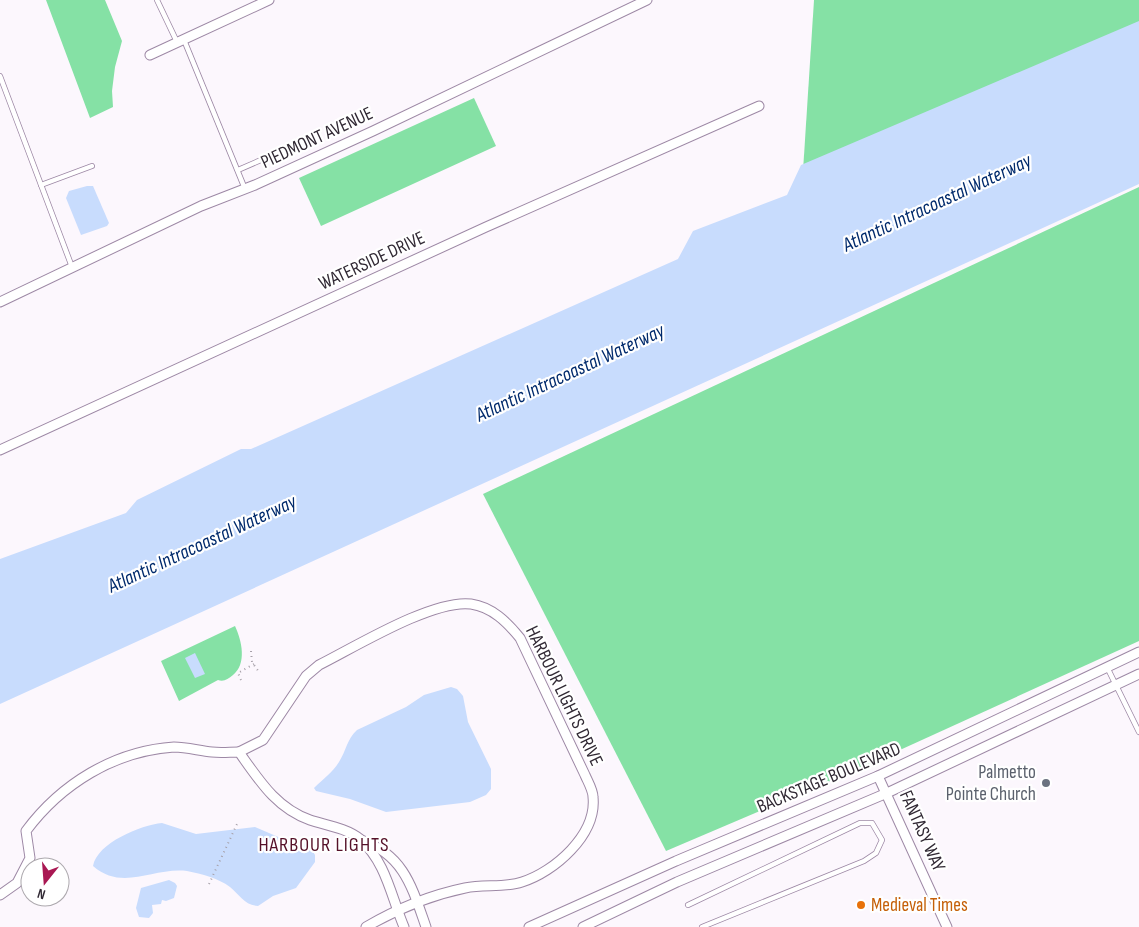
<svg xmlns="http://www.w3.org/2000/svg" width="1139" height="927" font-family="'Sofia Sans Condensed',sans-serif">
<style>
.green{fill:#85e1a5}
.water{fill:#c8dcfd}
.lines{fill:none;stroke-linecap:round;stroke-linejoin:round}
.service-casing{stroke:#9d88a5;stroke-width:6}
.minor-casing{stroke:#9d88a5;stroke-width:11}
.path{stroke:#a6a0a8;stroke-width:2;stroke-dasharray:1 4;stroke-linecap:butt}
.service{stroke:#fff;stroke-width:4.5}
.minor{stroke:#fff;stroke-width:9}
.worship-dot{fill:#6b7280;stroke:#fff;stroke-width:2}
.food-dot{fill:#e8710a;stroke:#fff;stroke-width:2}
.labels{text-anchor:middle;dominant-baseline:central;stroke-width:4.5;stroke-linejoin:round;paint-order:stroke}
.street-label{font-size:19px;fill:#312934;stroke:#fff}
.worship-label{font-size:19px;fill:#5b616d;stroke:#fff;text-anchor:end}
.food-label{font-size:19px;fill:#c56008;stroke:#fff;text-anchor:start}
.water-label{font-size:20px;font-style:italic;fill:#002a6c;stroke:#fff}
.neighbourhood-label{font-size:20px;letter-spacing:1px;fill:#551129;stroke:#fff}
</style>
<rect width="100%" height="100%" fill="#fcf7fd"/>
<g class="green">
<path d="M46 0H105L122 41 115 67 112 91 113 107 90 118Z"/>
<path d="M814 0H1139V25L803 171Z"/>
<path d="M474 98 496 146 321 226 299 178Z"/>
<path d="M1139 187V641L856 770 666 851 483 494Z"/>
<path d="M235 626C242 641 247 664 233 675 228 679 224 682 218 680L179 701 161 661Z"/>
</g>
<g class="water">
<path d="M1139 21V184L0 704V559L126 513 137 500 241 449H251L678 259 693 231 787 195 801 165Z"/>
<path d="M87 186H93L109 223 107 226 81 235 66 198 69 191Z"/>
<path d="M195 653 205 674 195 678 185 658Z"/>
<path d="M451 687 457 689 463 696 468 722 491 769V789L486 795 470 802 386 812 350 799 316 791 314 788C323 779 332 773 339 762 346 751 347 739 357 730L406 707 424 695Z"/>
<path d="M162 823 196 834 255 827 283 839 306 844 311 848 315 855V862L296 888 273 896 258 906C244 905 240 895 230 887 218 878 202 874 187 871 153 867 123 892 93 866 97 843 141 825 162 823Z"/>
<path d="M169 880 175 883 177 886 174 898 166 901 162 900 161 904 152 905 153 913 149 918 139 917 136 908 141 888Z"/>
</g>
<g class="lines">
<g class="service-casing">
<g id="service">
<path d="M157 0 177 42"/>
<path d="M184 40 245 189"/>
<path d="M0 76 72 267"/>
<path d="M238 170 277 153"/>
<path d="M41 185 92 166"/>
<path d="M1107 667 1139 732"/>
<path d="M688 905 860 823H872L882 840 876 853 864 861 702 927"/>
</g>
</g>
<g class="minor-casing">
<g id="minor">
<path d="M150 55 269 0"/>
<path d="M0 302 201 206 255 185 373 131 647 0"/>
<path d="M0 450 486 227 759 106"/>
<path d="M239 752 263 740 306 676 319 665C355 647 433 599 471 604 492 607 507 622 520 638L585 775C588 782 593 790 593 797 597 835 554 872 522 882 504 888 484 884 465 888 431 895 397 909 366 927"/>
<path d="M878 776 947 927"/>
<path d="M361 840C404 855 412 887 426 927"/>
<path d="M0 895 17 883 30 858 26 831C61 784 114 751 174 747 187 747 200 751 212 752 221 753 230 752 239 752 259 780 276 808 310 820 325 825 347 828 360 839 386 862 391 896 404 927"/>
<path d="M529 927 676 861 878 776 1139 652"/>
<path d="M583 927 677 882 887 793 1139 674"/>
</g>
</g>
<g class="path">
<path d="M251 651 252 662 259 672"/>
<path d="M241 680 238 673 254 664"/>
<path d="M209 884 238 822"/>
</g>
<use href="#service" class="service"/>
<use href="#minor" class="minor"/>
</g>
<circle class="worship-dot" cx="1046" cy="783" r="5"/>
<circle class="food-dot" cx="861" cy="905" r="5"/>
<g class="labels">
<g class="street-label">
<text transform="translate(317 138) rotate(-25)">PIEDMONT AVENUE</text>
<text transform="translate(372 261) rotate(-25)">WATERSIDE DRIVE</text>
<text transform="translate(564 696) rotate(64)">HARBOUR LIGHTS DRIVE</text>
<text transform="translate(829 778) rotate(-23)">BACKSTAGE BOULEVARD</text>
<text transform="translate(922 831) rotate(66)">FANTASY WAY</text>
</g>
<g class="worship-label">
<text x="1036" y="772">Palmetto<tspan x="1036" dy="22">Pointe Church</tspan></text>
</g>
<g class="food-label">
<text x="871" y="905">Medieval Times</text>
</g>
<g class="water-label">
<text transform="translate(937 203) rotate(-25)">Atlantic Intracoastal Waterway</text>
<text transform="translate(570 373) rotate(-25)">Atlantic Intracoastal Waterway</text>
<text transform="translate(202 544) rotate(-25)">Atlantic Intracoastal Waterway</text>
</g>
<g class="neighbourhood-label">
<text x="324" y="845">HARBOUR LIGHTS</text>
</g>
</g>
<g transform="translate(45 882) rotate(197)"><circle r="24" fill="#ffffff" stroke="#ada9ae"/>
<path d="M0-4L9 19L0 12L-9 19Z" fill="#a91853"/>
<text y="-8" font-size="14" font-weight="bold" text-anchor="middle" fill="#312934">N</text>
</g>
</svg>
